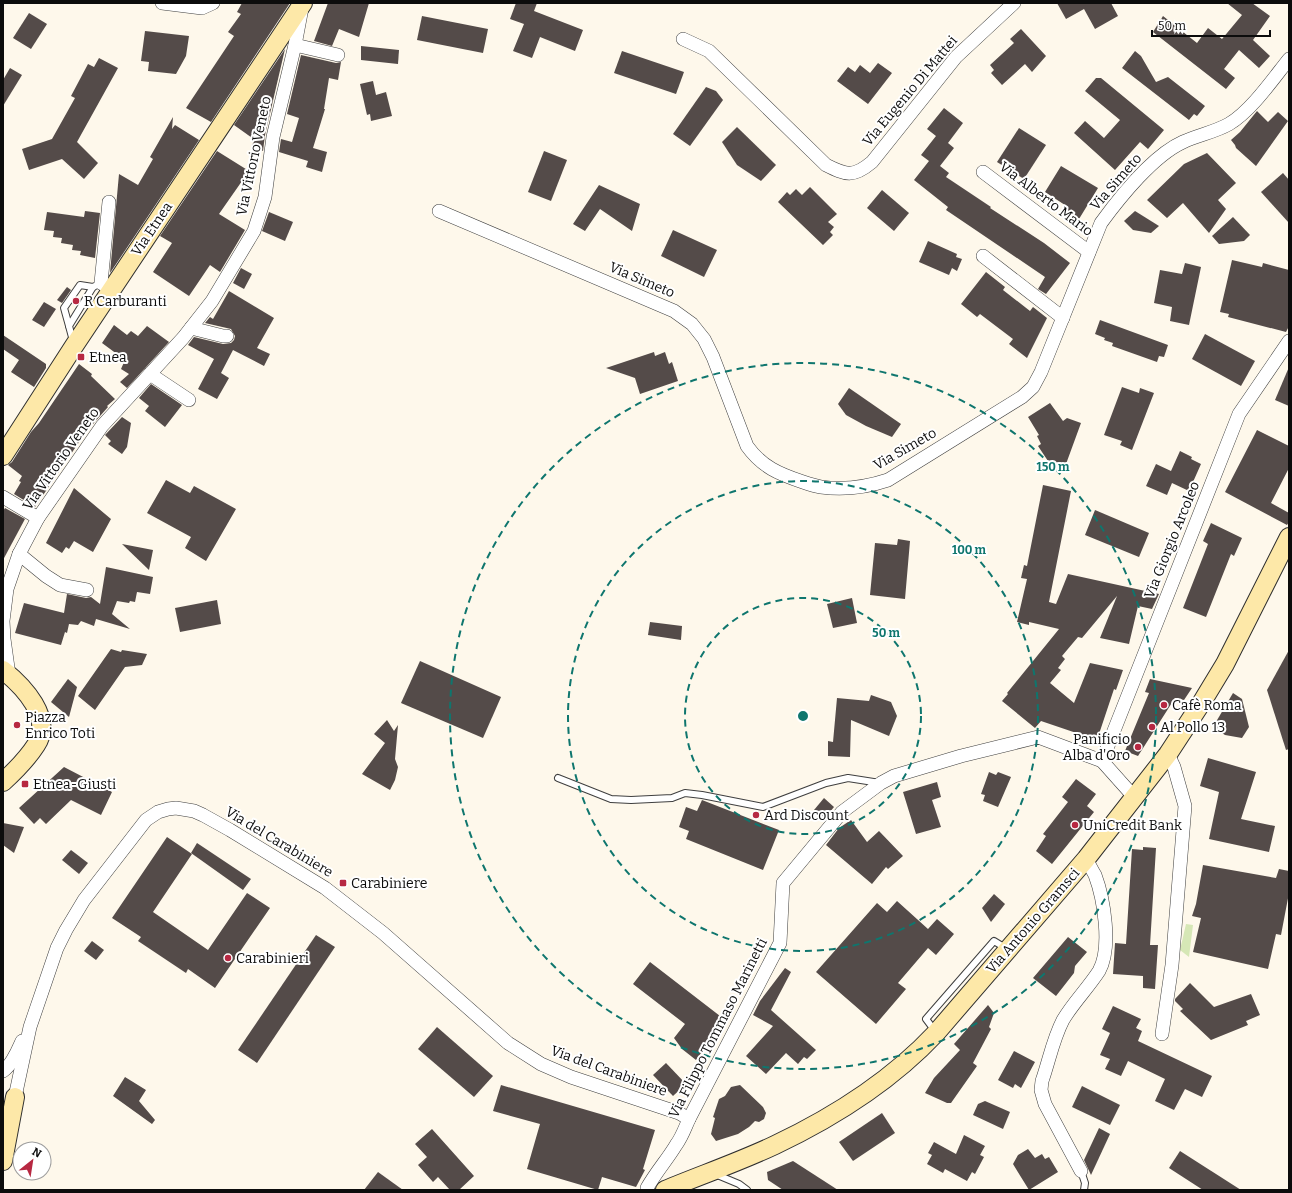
<svg xmlns="http://www.w3.org/2000/svg" width="1292" height="1193" font-family="Bitter,serif">
<style>
.green{fill:#d6e7b6}
.building{fill:#544b49}
.lines{fill:none;stroke-linecap:round;stroke-linejoin:round}
.service-casing{stroke:#3f3f3f;stroke-width:8}
.minor-casing{stroke:#3f3f3f;stroke-width:14}
.secondary-casing{stroke:#2e2e2e;stroke-width:20}
.service{stroke:#fff;stroke-width:6}
.minor{stroke:#fff;stroke-width:13}
.secondary{stroke:#fde8a8;stroke-width:18}
.ring{fill:none;stroke:#0f766e;stroke-width:2;stroke-dasharray:7 5}
.poi-dot{fill:#b72842;stroke:#fff;stroke-width:1.5}
.labels{text-anchor:middle;dominant-baseline:central;stroke-width:4;stroke-linejoin:round;paint-order:stroke}
.street-label{font-size:14px;fill:#0c0c0c;stroke:#fff}
.poi-label{font-size:14px;fill:#0c0c0c;stroke:#fff;text-anchor:start}
.centre{fill:#0f766e;stroke:#fff;stroke-width:2}
.ring-label{font-size:12px;text-anchor:middle;font-weight:bold;fill:#0f766e;stroke:#fff;stroke-width:4;stroke-linejoin:round;paint-order:stroke}
</style>
<rect width="100%" height="100%" fill="#fef8eb"/>
<path class="green" d="M1186 924 1193 925 1189 957 1180 950Z"/>
<g class="building">
<path d="M242 3H290L211 122 186 108 234 36 228 32 241 14 237 12Z"/>
<path d="M328 3H369L359 37 339 29 332 46 314 41Z"/>
<path d="M516 3H537L534 11 583 30 575 51 540 37 532 58 513 51 524 24 510 19Z"/>
<path d="M1057 3H1111L1118 16 1095 29 1084 9 1066 19Z"/>
<path d="M1227 3H1252L1270 16 1253 40 1270 56 1259 68 1239 50 1224 69 1235 78 1226 89 1153 32 1163 16 1197 43 1208 28 1222 39 1242 15Z"/>
<path d="M29 13 47 24 31 49 13 38Z"/>
<path d="M422 16 488 29 483 53 417 40Z"/>
<path d="M1021 29 1046 56 1032 72 1025 64 1002 85 991 73 994 70 990 65 1014 43 1010 39Z"/>
<path d="M145 31 189 36 186 56 176 74 148 71 149 62 141 61Z"/>
<path d="M361 46 399 50 398 64 361 60Z"/>
<path d="M285 49 265 135 263 151 252 145 255 140 234 125Z"/>
<path d="M622 51 684 72 676 94 614 73Z"/>
<path d="M1135 51 1141 56 1156 82 1168 77 1205 106 1197 116 1194 114 1189 120 1122 68Z"/>
<path d="M301 55 336 63 341 62 338 80 329 78 324 109H325L313 148 327 152 322 172 306 167 308 161 279 152 281 139 292 142 299 118 287 114Z"/>
<path d="M99 58 118 68 77 142 98 163 84 179 62 159 29 170 22 149 52 139 75 98 71 96 88 64 94 67Z"/>
<path d="M878 63 892 73 868 104 837 81 848 67 855 72 860 65 870 73Z"/>
<path d="M10 68 22 75 3 106V80Z"/>
<path d="M1096 78H1101L1164 130 1148 149 1140 142 1115 170 1074 133 1085 121 1104 138 1120 120 1085 91Z"/>
<path d="M373 81 376 95 386 92 392 116 371 121 370 114 367 115 360 84Z"/>
<path d="M706 87 716 91 723 100 690 146 673 134Z"/>
<path d="M944 108 963 123 948 143 954 148 940 166 949 173 946 177 991 207 990 208 1044 243 1070 263 1046 294 1038 289 1045 277 946 210 948 207 914 180 929 161 921 155 936 136 927 129Z"/>
<path d="M1257 111 1268 122 1278 112 1288 121 1256 166 1236 148 1235 145 1231 140 1240 132Z"/>
<path d="M173 117 172 129 175 125 199 140 110 273 119 174 138 185 153 159 150 157Z"/>
<path d="M737 127 776 165 761 181 737 165 722 142Z"/>
<path d="M1019 128 1046 145 1024 179 997 162Z"/>
<path d="M217 151 249 171 219 214 245 230 220 272 210 265 189 296 153 272 172 243 160 236Z"/>
<path d="M544 151 567 160 551 201 528 192Z"/>
<path d="M1207 153 1236 183 1218 200 1226 209 1209 233 1183 203 1167 218 1147 200 1184 164Z"/>
<path d="M1061 166 1098 188 1079 219 1065 211 1068 207 1045 192Z"/>
<path d="M1283 173 1289 180V223L1261 192Z"/>
<path d="M599 185 640 204 632 231 600 209 585 231 573 224Z"/>
<path d="M810 187 837 214 828 222 834 227 830 232 833 235 823 245 778 202 787 192 790 195 796 189 802 195Z"/>
<path d="M882 190 909 213 894 231 867 208Z"/>
<path d="M85 211 100 213 95 258 80 255 81 251 72 250 73 245 61 243 62 238 53 237 54 231 44 230 47 212 84 217Z"/>
<path d="M1135 211 1159 226 1151 233 1133 230 1124 221Z"/>
<path d="M269 212 293 222 285 241 262 231Z"/>
<path d="M1233 217 1250 235 1244 241 1219 244 1212 236Z"/>
<path d="M673 230 717 250 704 277 661 256Z"/>
<path d="M928 241 957 254 956 257 962 259 957 271 952 268 949 275 919 262Z"/>
<path d="M1232 260 1262 267 1263 263 1289 270V326L1286 332 1228 317 1229 314 1220 312Z"/>
<path d="M1185 263 1201 267 1189 325 1170 321 1172 307 1154 303 1160 270 1182 274Z"/>
<path d="M241 268 252 274 244 289 233 283Z"/>
<path d="M986 272 1005 287 1003 290 1030 311 1033 307 1047 318 1027 358 1009 344 1013 339 980 314 977 317 961 304Z"/>
<path d="M67 287 71 290 62 303 57 300Z"/>
<path d="M229 291 274 318 257 348 270 354 264 366 233 350 221 373 229 378 217 399 198 389 214 359 188 345 194 337 223 344 231 343 234 340 235 336 231 329 205 323 210 317 213 319Z"/>
<path d="M44 302 56 309 44 327 32 320Z"/>
<path d="M1100 320 1168 345 1164 357 1159 356 1157 362 1112 346 1113 343 1104 340 1105 338 1095 334Z"/>
<path d="M114 325 127 335 131 331 138 336 147 326 169 342 127 388 120 382 129 374 121 369 125 360 102 343Z"/>
<path d="M1205 334 1255 361 1241 386 1192 359Z"/>
<path d="M3 335 46 364V368L34 387 11 372 19 360 3 349Z"/>
<path d="M654 352 655 356 665 352 669 364 672 362 678 381 640 394 635 378 606 368Z"/>
<path d="M79 364 92 374 91 376 115 399 107 406 108 407 93 424 92 423 35 507 14 494 21 482 19 481 22 476 8 465 12 462 31 432 39 423Z"/>
<path d="M1289 367V406L1275 400Z"/>
<path d="M151 384 182 405 165 427 145 411 149 406 139 398Z"/>
<path d="M1122 387 1139 393 1140 388 1154 393 1132 450 1120 445 1122 441 1104 435Z"/>
<path d="M849 388 901 424 892 437 866 426 846 415 838 404Z"/>
<path d="M1050 403 1063 421 1067 418 1081 423 1066 464 1048 461 1038 446 1041 444 1037 436 1039 435 1028 417Z"/>
<path d="M122 417 131 423 127 447 122 454 108 444 111 441 105 435Z"/>
<path d="M1257 430 1289 446V468L1271 503 1289 513V522L1287 525 1225 492Z"/>
<path d="M1180 451 1192 457 1191 459 1201 464 1189 491 1172 483 1167 495 1146 486 1156 464 1171 471Z"/>
<path d="M166 480 190 493 194 486 236 509 206 561 185 548 191 537 147 513Z"/>
<path d="M1043 485 1071 491 1049 602 1056 604 1068 574 1159 594 1152 609 1138 606 1129 644 1100 638 1117 596 1082 638 1078 637 1062 656 1065 659 1058 668 1061 670 1050 683 1074 703 1090 663 1123 670 1116 690 1114 689 1097 740 1041 721 1035 728 1002 701 1008 694 1007 693 1059 629 1029 622V625L1017 622 1027 579 1021 578 1024 565 1027 566Z"/>
<path d="M74 488 111 519 93 552 74 541 69 549 66 547 62 553 46 543Z"/>
<path d="M5 508 25 519 3 560V511Z"/>
<path d="M1095 510 1149 533 1139 557 1085 535Z"/>
<path d="M1211 523 1242 538 1234 556 1231 554 1206 617 1183 608 1208 544 1203 541Z"/>
<path d="M898 539 910 541 905 599 870 595 875 543 897 545Z"/>
<path d="M122 544 153 550 149 570Z"/>
<path d="M106 567 153 577 150 594 137 592 135 602 130 601 129 603 117 601 112 614 130 629 96 619 94 626 81 621 78 625 69 624 67 633 65 632 61 645 15 633 24 603 64 613 67 594 86 598 91 597 100 604Z"/>
<path d="M852 598 857 623 833 628 827 604Z"/>
<path d="M217 600 221 624 180 632 175 608Z"/>
<path d="M650 622 682 626 681 640 648 635Z"/>
<path d="M111 649 121 652 122 650 147 654 142 665 125 667 95 710 78 696Z"/>
<path d="M1289 650V749L1286 750 1267 690Z"/>
<path d="M420 661 501 697 483 738 401 703Z"/>
<path d="M68 679 77 687 69 717 51 702Z"/>
<path d="M1150 679 1192 688 1184 700 1175 698 1138 756 1125 751 1149 693 1145 692Z"/>
<path d="M1233 693 1242 699 1249 727 1242 738 1225 735 1213 727Z"/>
<path d="M871 695 891 702 897 716 889 736 851 720 850 757 828 756V741L833 742 837 698 869 701Z"/>
<path d="M387 720 394 731 398 725 395 759 398 767 395 780 390 790 362 774 385 743 374 734Z"/>
<path d="M1208 758 1256 772 1241 819 1275 826 1269 852 1209 839 1219 792 1200 786Z"/>
<path d="M64 767 112 792 101 815 71 800 46 824 40 818 34 824 19 808Z"/>
<path d="M989 772 996 775 998 772 1011 777 998 807 983 801 985 795 981 794Z"/>
<path d="M1076 779 1096 794 1087 806 1094 812 1052 864 1036 851 1046 836 1043 834 1068 802 1062 797Z"/>
<path d="M937 782 941 797 932 800 941 827 916 834 903 792Z"/>
<path d="M824 798 834 807 825 818 814 810Z"/>
<path d="M702 800 779 830 763 870 686 839 689 831 679 827 686 807 697 811Z"/>
<path d="M851 820 867 842 879 831 903 856 888 869 886 867 872 884 826 845 839 828Z"/>
<path d="M3 823 24 827 14 853 3 845Z"/>
<path d="M167 837 192 854 153 912 208 950 247 893 270 908 215 988 188 969 186 973 138 941 141 937 112 918Z"/>
<path d="M197 843 251 879 243 890 191 853Z"/>
<path d="M1143 847 1156 848 1150 945H1158L1155 989 1143 988V976L1113 974 1115 943 1126 944 1132 849 1143 850Z"/>
<path d="M71 850 88 863 79 874 62 860Z"/>
<path d="M1203 865 1276 878 1279 869 1289 871V893L1281 935 1276 934 1268 969 1193 952 1201 918 1192 916 1196 904Z"/>
<path d="M994 894 1005 904 991 922 982 908Z"/>
<path d="M897 901 928 929 937 919 954 934 936 955 928 948 898 983 906 989 876 1024 816 972 877 903 887 912Z"/>
<path d="M316 935 335 947 257 1063 238 1050Z"/>
<path d="M1068 937 1087 952 1075 966 1074 973 1056 996 1033 978Z"/>
<path d="M92 941 104 950 96 960 84 951Z"/>
<path d="M650 962 720 1016 706 1046 696 1060 682 1049 674 1038 685 1024 633 984Z"/>
<path d="M785 968 791 972 771 1010 816 1050 807 1059 804 1057 798 1064 786 1053 766 1074 746 1056 773 1026 753 1015 760 1001Z"/>
<path d="M1190 983 1214 1007 1251 994 1260 1015 1246 1021 1248 1025 1211 1040 1180 1011 1183 1009 1175 1001V999Z"/>
<path d="M988 1005 994 1013 989 1027 991 1029 973 1063 977 1066 951 1103H947L925 1093 934 1078 960 1050 954 1044Z"/>
<path d="M1113 1006 1141 1019 1136 1028 1142 1031 1138 1041 1212 1076 1202 1097 1185 1089 1174 1110 1155 1101 1165 1079 1128 1061 1121 1076 1105 1069 1110 1059 1100 1055 1110 1033 1102 1029Z"/>
<path d="M437 1027 493 1076 474 1097 418 1049Z"/>
<path d="M1014 1051 1035 1062 1021 1088 1015 1084 1013 1088 998 1080Z"/>
<path d="M666 1063 686 1084 673 1096 653 1075Z"/>
<path d="M125 1077 146 1090 139 1101 155 1120 152 1124 113 1096Z"/>
<path d="M501 1085 655 1130 643 1169 645 1170 636 1187 602 1177 598 1190 527 1169 540 1124 493 1111Z"/>
<path d="M740 1085 763 1107 766 1113 764 1119 759 1122 755 1121 749 1127 738 1134 716 1141 711 1134 715 1118 713 1117 719 1099 725 1096 731 1087Z"/>
<path d="M1082 1086 1120 1105 1110 1125 1072 1107Z"/>
<path d="M985 1101 1010 1112 1003 1129 973 1115 978 1104Z"/>
<path d="M882 1113 895 1133 853 1161 839 1142Z"/>
<path d="M1099 1128 1110 1134 1091 1175 1084 1160Z"/>
<path d="M432 1129 474 1176 459 1190H450L438 1177 433 1182 418 1165 427 1157 415 1144Z"/>
<path d="M964 1135 985 1146 980 1155 984 1157 975 1174 972 1172 967 1181 945 1169 943 1173 927 1164 932 1155 928 1153 934 1142 956 1154Z"/>
<path d="M1028 1149 1035 1158 1042 1154 1045 1159 1049 1157 1058 1172 1029 1190 1013 1164 1018 1155Z"/>
<path d="M1180 1151 1241 1190H1203L1169 1168Z"/>
<path d="M793 1161 838 1190H783L768 1180 767 1172Z"/>
<path d="M378 1172 403 1190H364Z"/>
</g>
<g class="lines">
<g class="service-casing">
<g id="service">
<path d="M69 326 64 308 80 285 93 287"/>
<path d="M73 341 69 326 93 287 101 283"/>
<path d="M558 778 611 799 631 800 672 798 685 793 702 795 763 807 826 783 848 778 880 783"/>
<path d="M935 1031 926 1019 994 941 1007 949"/>
<path d="M1081 1171 1085 1183 1084 1190"/>
<path d="M715 1174 739 1184 747 1190"/>
</g>
</g>
<g class="minor-casing">
<g id="minor">
<path d="M162 3 202 8 213 3"/>
<path d="M683 39 709 51 826 165C846 175 853 178 872 162L956 57 1014 3"/>
<path d="M295 45 338 55"/>
<path d="M983 172 1089 252"/>
<path d="M109 202 101 283 112 290"/>
<path d="M439 211 674 311 692 324 704 339 713 357 747 446C762 467 779 474 803 482 809 484 815 486 821 487 843 490 867 487 888 480L1022 397 1033 387 1041 372 1101 223C1120 197 1154 155 1183 142 1198 135 1215 132 1229 124 1251 111 1273 79 1289 59"/>
<path d="M983 256 1063 318"/>
<path d="M191 328 223 336H227"/>
<path d="M150 374 189 400"/>
<path d="M3 497 38 518"/>
<path d="M19 554 46 576 60 585 87 590"/>
<path d="M9 675 4 639 3 621 7 589 19 554 38 518 102 426 183 338 212 301 254 231 265 197 273 137 295 45 302 8"/>
<path d="M1102 761 1239 414 1289 341"/>
<path d="M1162 1034 1172 965 1185 806 1174 767 1168 754"/>
<path d="M3 1071C12 1065 18 1050 22 1041"/>
<path d="M15 1097 30 1027 57 948 66 930 84 900 146 820 158 812 168 809 176 808 194 811 203 815 230 830 325 888 383 933 508 1043 541 1064 571 1077 679 1113 689 1119"/>
<path d="M1081 1171 1045 1104 1041 1090 1042 1081C1049 1061 1053 1039 1063 1020 1073 1003 1088 988 1099 971 1112 948 1104 899 1095 875 1092 870 1089 864 1086 859"/>
<path d="M647 1190V1188C656 1172 667 1160 676 1145 682 1137 685 1128 689 1119L780 943 783 883 842 812 881 783 894 776 961 756 1038 737 1102 761 1135 798"/>
</g>
</g>
<g class="secondary-casing">
<g id="secondary">
<path d="M3 456 74 346 303 3"/>
<path d="M3 670C23 686 54 718 36 745 27 759 15 771 3 782"/>
<path d="M3 1161 15 1097"/>
<path d="M665 1190C701 1175 739 1162 775 1145 834 1117 891 1081 936 1033L1086 859 1168 754 1202 702 1225 664 1289 537"/>
</g>
</g>
<use href="#service" class="service"/>
<use href="#minor" class="minor"/>
<use href="#secondary" class="secondary"/>
</g>
<g class="ring">
<circle cx="803" cy="716" r="118"/>
<circle cx="803" cy="716" r="235"/>
<circle cx="803" cy="716" r="353"/>
</g>
<g class="poi-dot">
<circle cx="76" cy="301" r="4"/>
<rect x="77" y="353" width="8" height="8" rx="2"/>
<circle cx="1164" cy="705" r="4"/>
<circle cx="17" cy="725" r="4"/>
<circle cx="1152" cy="727" r="4"/>
<circle cx="1138" cy="747" r="4"/>
<rect x="21" y="780" width="8" height="8" rx="2"/>
<circle cx="756" cy="815" r="4"/>
<circle cx="1075" cy="825" r="4"/>
<rect x="339" y="879" width="8" height="8" rx="2"/>
<circle cx="228" cy="958" r="4"/>
</g>
<g class="labels">
<g class="street-label">
<text transform="translate(910 91) rotate(-50)">Via Eugenio Di Mattei</text>
<text transform="translate(254 156) rotate(-78)">Via Vittorio Veneto</text>
<text transform="translate(1116 182) rotate(-49)">Via Simeto</text>
<text transform="translate(1046 199) rotate(37)">Via Alberto Mario</text>
<text transform="translate(152 229) rotate(-56)">Via Etnea</text>
<text transform="translate(642 280) rotate(23)">Via Simeto</text>
<text transform="translate(905 449) rotate(-30)">Via Simeto</text>
<text transform="translate(61 459) rotate(-55)">Via Vittorio Veneto</text>
<text transform="translate(1172 540) rotate(-68)">Via Giorgio Arcoleo</text>
<text transform="translate(279 842) rotate(31)">Via del Carabiniere</text>
<text transform="translate(1033 921) rotate(-49)">Via Antonio Gramsci</text>
<text transform="translate(718 1028) rotate(-63)">Via Filippo Tommaso Marinetti</text>
<text transform="translate(609 1071) rotate(20)">Via del Carabiniere</text>
</g>
<g class="poi-label">
<text x="84" y="301">R Carburanti</text>
<text x="89" y="357">Etnea</text>
<text x="1172" y="705">Cafè Roma</text>
<text x="25" y="717">Piazza<tspan x="25" dy="16">Enrico Toti</tspan></text>
<text x="1160" y="727">Al Pollo 13</text>
<text x="1130" y="739" text-anchor="end">Panificio<tspan x="1130" dy="16">Alba d'Oro</tspan></text>
<text x="33" y="784">Etnea-Giusti</text>
<text x="764" y="815">Ard Discount</text>
<text x="1083" y="825">UniCredit Bank</text>
<text x="351" y="883">Carabiniere</text>
<text x="236" y="958">Carabinieri</text>
</g>
</g>
<circle cx="803" cy="716" r="6" class="centre"/>
<g class="ring-label">
<text x="1053" y="471">150 m</text>
<text x="969" y="554">100 m</text>
<text x="886" y="637">50 m</text>
</g>
<rect width="1292" height="1193" fill="none" stroke="#0c0c0c" stroke-width="8"/>
<g transform="translate(32 1161) rotate(30)"><circle r="19" fill="#ffffff" stroke="#9e9e9e"/>
<path d="M0-3L7 15L0 10L-7 15Z" fill="#b72842"/>
<text y="-6" font-size="11" font-weight="bold" text-anchor="middle" fill="#0c0c0c">N</text>
</g>
<path d="M1152 30v6h118v-6" fill="none" stroke="#0c0c0c" stroke-width="2"/>
<text x="1158" y="30" font-size="12" fill="#0c0c0c" stroke="#ffffff" stroke-width="3" paint-order="stroke">50 m</text>
</svg>
